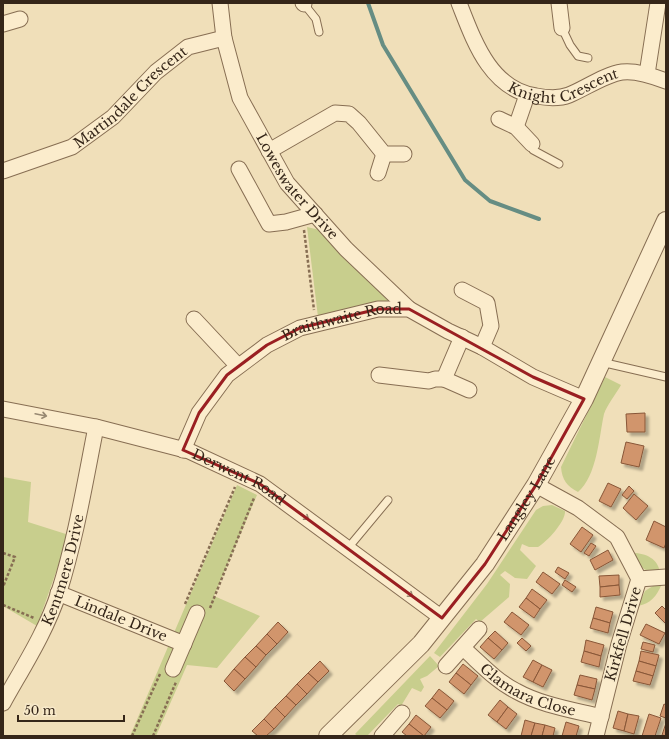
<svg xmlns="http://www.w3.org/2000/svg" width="669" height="739" font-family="'Libre Baskerville',serif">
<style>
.green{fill:#c8ce8d}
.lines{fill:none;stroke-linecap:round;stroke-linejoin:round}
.stream{stroke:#668d83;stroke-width:4}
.building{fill:#d1956c;stroke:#885637;filter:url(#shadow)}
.service-casing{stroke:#876e53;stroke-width:9}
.minor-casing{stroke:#876e53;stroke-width:17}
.tertiary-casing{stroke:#876e53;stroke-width:20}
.path{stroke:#876e53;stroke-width:2.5;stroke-dasharray:3 2;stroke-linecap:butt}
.service{stroke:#fbeccc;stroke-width:7}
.minor{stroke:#fbeccc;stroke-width:15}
.tertiary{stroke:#fbeccc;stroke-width:18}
.oneway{stroke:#988972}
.marked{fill:none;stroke:#9a1f22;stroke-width:3;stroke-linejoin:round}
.labels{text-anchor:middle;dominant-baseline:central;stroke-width:3;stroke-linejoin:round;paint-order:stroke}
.street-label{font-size:14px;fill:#352619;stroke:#f7e9c9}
</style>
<defs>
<filter id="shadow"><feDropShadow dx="3.5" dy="3.5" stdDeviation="1" flood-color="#0004"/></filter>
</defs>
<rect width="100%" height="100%" fill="#f0dfb9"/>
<g class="green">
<path d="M307 227 324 231 389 295 390 305 318 317Z"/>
<path d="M605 377 621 385C616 394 607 405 604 414 599 437 597 476 578 492 567 486 562 480 561 467Z"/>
<path d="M3 477 31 482 28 522 69 535 37 626 3 606Z"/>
<path d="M237 485 257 495 214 596 260 616 217 668 187 665 156 736H130Z"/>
<path d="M552 505 565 511C566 521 547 542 538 547H529L522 544 520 550 536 566 527 579 515 578 505 571 500 575 510 584 509 597 480 622 476 619 440 657 434 653 487 584 536 510 543 506Z"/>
<path d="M633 553C646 553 658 559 660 572 643 573 641 567 633 553Z"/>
<path d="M656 584H662C656 597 651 603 638 606L645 591Z"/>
<path d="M430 656 439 666 427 676 420 679 424 687 421 692 412 688 401 706 398 704 367 736H358L355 734Z"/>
</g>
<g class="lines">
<path class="stream" d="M368 3 383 45 465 180 490 201 539 219"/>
</g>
<g class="building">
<path d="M645 413V432H627L626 414Z"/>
<path d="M626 442 644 446 639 467 621 463Z"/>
<path d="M608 483 621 489 611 507 599 501Z"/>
<path d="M629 486 634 491 627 499 622 495Z"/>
<path d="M634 494 648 506 636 520 623 508Z"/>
<path d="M654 521 666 527V543L664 548 646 540Z"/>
<path d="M582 527 593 535 581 552 570 544Z"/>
<path d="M591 543 596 546 589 556 584 553Z"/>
<path d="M608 550 613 560 595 570 590 560Z"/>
<path d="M558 567 569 573 565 579 555 572Z"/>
<path d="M543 572 560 584 552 594 536 582Z"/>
<path d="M619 575V585L600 587 599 576Z"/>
<path d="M565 580 576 587 572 592 562 585Z"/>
<path d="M619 585 620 595 600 597V587Z"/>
<path d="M532 589 547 600 540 609 526 598Z"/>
<path d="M526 598 540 609 534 618 519 607Z"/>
<path d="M662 606 666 610V624L655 613Z"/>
<path d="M596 607 613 612 610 623 593 618Z"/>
<path d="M512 612 529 625 521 635 504 622Z"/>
<path d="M593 618 610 623 608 633 590 628Z"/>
<path d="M278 622 288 632 277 644 267 634Z"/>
<path d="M646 624 665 633 659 644 640 635Z"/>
<path d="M495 631 508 643 502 650 488 638Z"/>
<path d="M267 634 277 644 266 655 256 646Z"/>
<path d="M488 638 502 650 494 659 480 647Z"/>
<path d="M522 638 531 646 526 651 517 643Z"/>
<path d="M586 640 604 645 601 656 584 651Z"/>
<path d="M643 642 655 645 653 652 641 649Z"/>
<path d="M256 646 266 655 256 667 245 657Z"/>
<path d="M584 651 601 656 599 667 581 662Z"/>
<path d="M641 651 659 655 656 666 639 661Z"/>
<path d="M245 657 256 667 245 679 234 669Z"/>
<path d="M533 660 542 665 533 682 523 677Z"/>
<path d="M320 661 329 671 318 682 308 673Z"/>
<path d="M639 661 656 666 653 676 636 671Z"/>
<path d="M463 664 478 676 471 685 456 673Z"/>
<path d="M542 665 552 670 543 687 533 682Z"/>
<path d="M234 669 245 679 234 691 224 681Z"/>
<path d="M636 671 653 676 650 685 633 681Z"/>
<path d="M308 673 318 682 307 694 297 684Z"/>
<path d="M456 673 471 685 464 694 449 682Z"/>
<path d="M580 675 597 679 595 689 577 685Z"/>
<path d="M297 684 307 694 296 705 286 696Z"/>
<path d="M577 685 595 689 592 700 574 695Z"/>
<path d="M439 689 454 701 447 710 432 698Z"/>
<path d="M286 696 296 705 285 717 275 707Z"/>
<path d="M432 698 447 710 440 718 425 706Z"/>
<path d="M500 700 508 707 497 722 488 715Z"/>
<path d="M664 704 666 705V718L660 716Z"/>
<path d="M275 707 285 717 274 729 264 719Z"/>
<path d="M508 707 517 714 506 729 497 722Z"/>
<path d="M618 711 628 714 624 731 613 728Z"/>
<path d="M628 714 639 716 634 734 624 731Z"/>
<path d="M649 714 661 718 655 736H642Z"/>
<path d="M416 715 431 727 424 736 409 724Z"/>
<path d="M264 719 274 729 266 736H258L252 731Z"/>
<path d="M525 720 535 723 531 736H521Z"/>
<path d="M566 722 579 726 576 736H562Z"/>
<path d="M535 723 545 725 542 736H531Z"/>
<path d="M666 723V736L662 735Z"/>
<path d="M409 724 424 736H407L402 732Z"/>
<path d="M545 725 555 728 553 736H542Z"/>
</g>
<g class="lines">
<g class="service-casing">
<g id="service">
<path d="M304 4 316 19 319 32"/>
<path d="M562 28 570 45 578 56 588 58"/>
<path d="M532 144 533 150 559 164"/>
<path d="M601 362 666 377"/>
<path d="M348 548 388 500"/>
</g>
</g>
<g class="minor-casing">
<g id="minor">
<path id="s1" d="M220 3 224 38 240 98 287 183 346 249 409 309"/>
<path d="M303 3 304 4"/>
<path id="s2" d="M459 3C474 41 490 89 536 96 547 98 559 99 569 95 584 89 606 74 622 72 636 70 653 76 666 81"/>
<path d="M559 3 562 28"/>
<path d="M3 24 20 19"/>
<path d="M647 74 658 3"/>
<path d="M499 119 516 127 532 144"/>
<path d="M516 127 527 95"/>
<path d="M269 151 335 113 349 114 359 123 384 154H404"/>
<path d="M239 169 269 224 286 222 315 214"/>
<path id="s3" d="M3 171 72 147 113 117 156 72 188 47 224 38"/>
<path d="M378 173 384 154"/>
<path d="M462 290 487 303 491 326 482 347"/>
<path d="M194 319 238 366"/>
<path d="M462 337 444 379 469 390"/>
<path d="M379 375 429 381 435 379H444"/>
<path id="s4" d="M3 409 96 427 189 451 260 484 442 618"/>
<path id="s5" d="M183 450 199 413 227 375 267 345 300 328 378 309H409L448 331 482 347 533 377 584 399"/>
<path d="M536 485 578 508 617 537 639 579 619 644 596 736"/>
<path d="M639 579 666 577"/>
<path id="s6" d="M58 593 184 644"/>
<path id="s7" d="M463 648C480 663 496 681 516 691 541 705 573 710 601 717"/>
<path d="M446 666 479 629"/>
<path d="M173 669 197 613"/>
<path id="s8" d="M3 703C23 667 46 632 59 592 76 538 85 482 96 427"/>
<path d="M382 736 402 713"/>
</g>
</g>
<g class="tertiary-casing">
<g id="tertiary">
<path id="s9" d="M328 736 421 644 485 564 536 485 584 399 666 221"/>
</g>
</g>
<g class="path">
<path d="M304 230 314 310"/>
<path d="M3 553 15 557 3 587"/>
<path d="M185 604 235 487"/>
<path d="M3 605 34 618"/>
<path d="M210 608 254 498"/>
<path d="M132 736 160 674"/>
<path d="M153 736 176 682"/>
</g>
<use href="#service" class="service"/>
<use href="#minor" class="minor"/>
<use href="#tertiary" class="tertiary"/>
</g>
<defs><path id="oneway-shaft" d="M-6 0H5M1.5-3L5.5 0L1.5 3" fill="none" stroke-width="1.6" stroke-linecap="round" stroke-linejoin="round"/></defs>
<g class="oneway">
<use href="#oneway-shaft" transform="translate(41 415) rotate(12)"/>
<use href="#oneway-shaft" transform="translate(304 516) rotate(36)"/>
<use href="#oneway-shaft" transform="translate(408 593) rotate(37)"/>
</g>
<path class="marked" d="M378 309H409L533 377 584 399 536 485 485 564 442 618 260 484 183 450 199 413 227 375 267 345 300 328Z"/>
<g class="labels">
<g class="street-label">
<text stroke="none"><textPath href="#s2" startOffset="156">Knight Crescent</textPath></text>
<text stroke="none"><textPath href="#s3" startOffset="150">Martindale Crescent</textPath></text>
<text stroke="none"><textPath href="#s1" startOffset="203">Loweswater Drive</textPath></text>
<text stroke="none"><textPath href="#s5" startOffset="217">Braithwaite Road</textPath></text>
<text stroke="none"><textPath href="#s4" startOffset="247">Derwent Road</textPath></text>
<text stroke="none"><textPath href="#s9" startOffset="311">Langley Lane</textPath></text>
<text stroke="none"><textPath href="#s8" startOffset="147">Kentmere Drive</textPath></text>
<text stroke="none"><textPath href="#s6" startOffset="68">Lindale Drive</textPath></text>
<text transform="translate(623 634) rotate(-74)">Kirkfell Drive</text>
<text stroke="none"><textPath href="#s7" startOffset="79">Glamara Close</textPath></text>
</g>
</g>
<rect width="669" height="739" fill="none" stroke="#352619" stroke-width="8"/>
<path d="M18 715v6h106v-6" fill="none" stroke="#352619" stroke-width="2"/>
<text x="24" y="715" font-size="12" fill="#352619" stroke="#f7e9c9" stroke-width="3" paint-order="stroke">50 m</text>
</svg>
